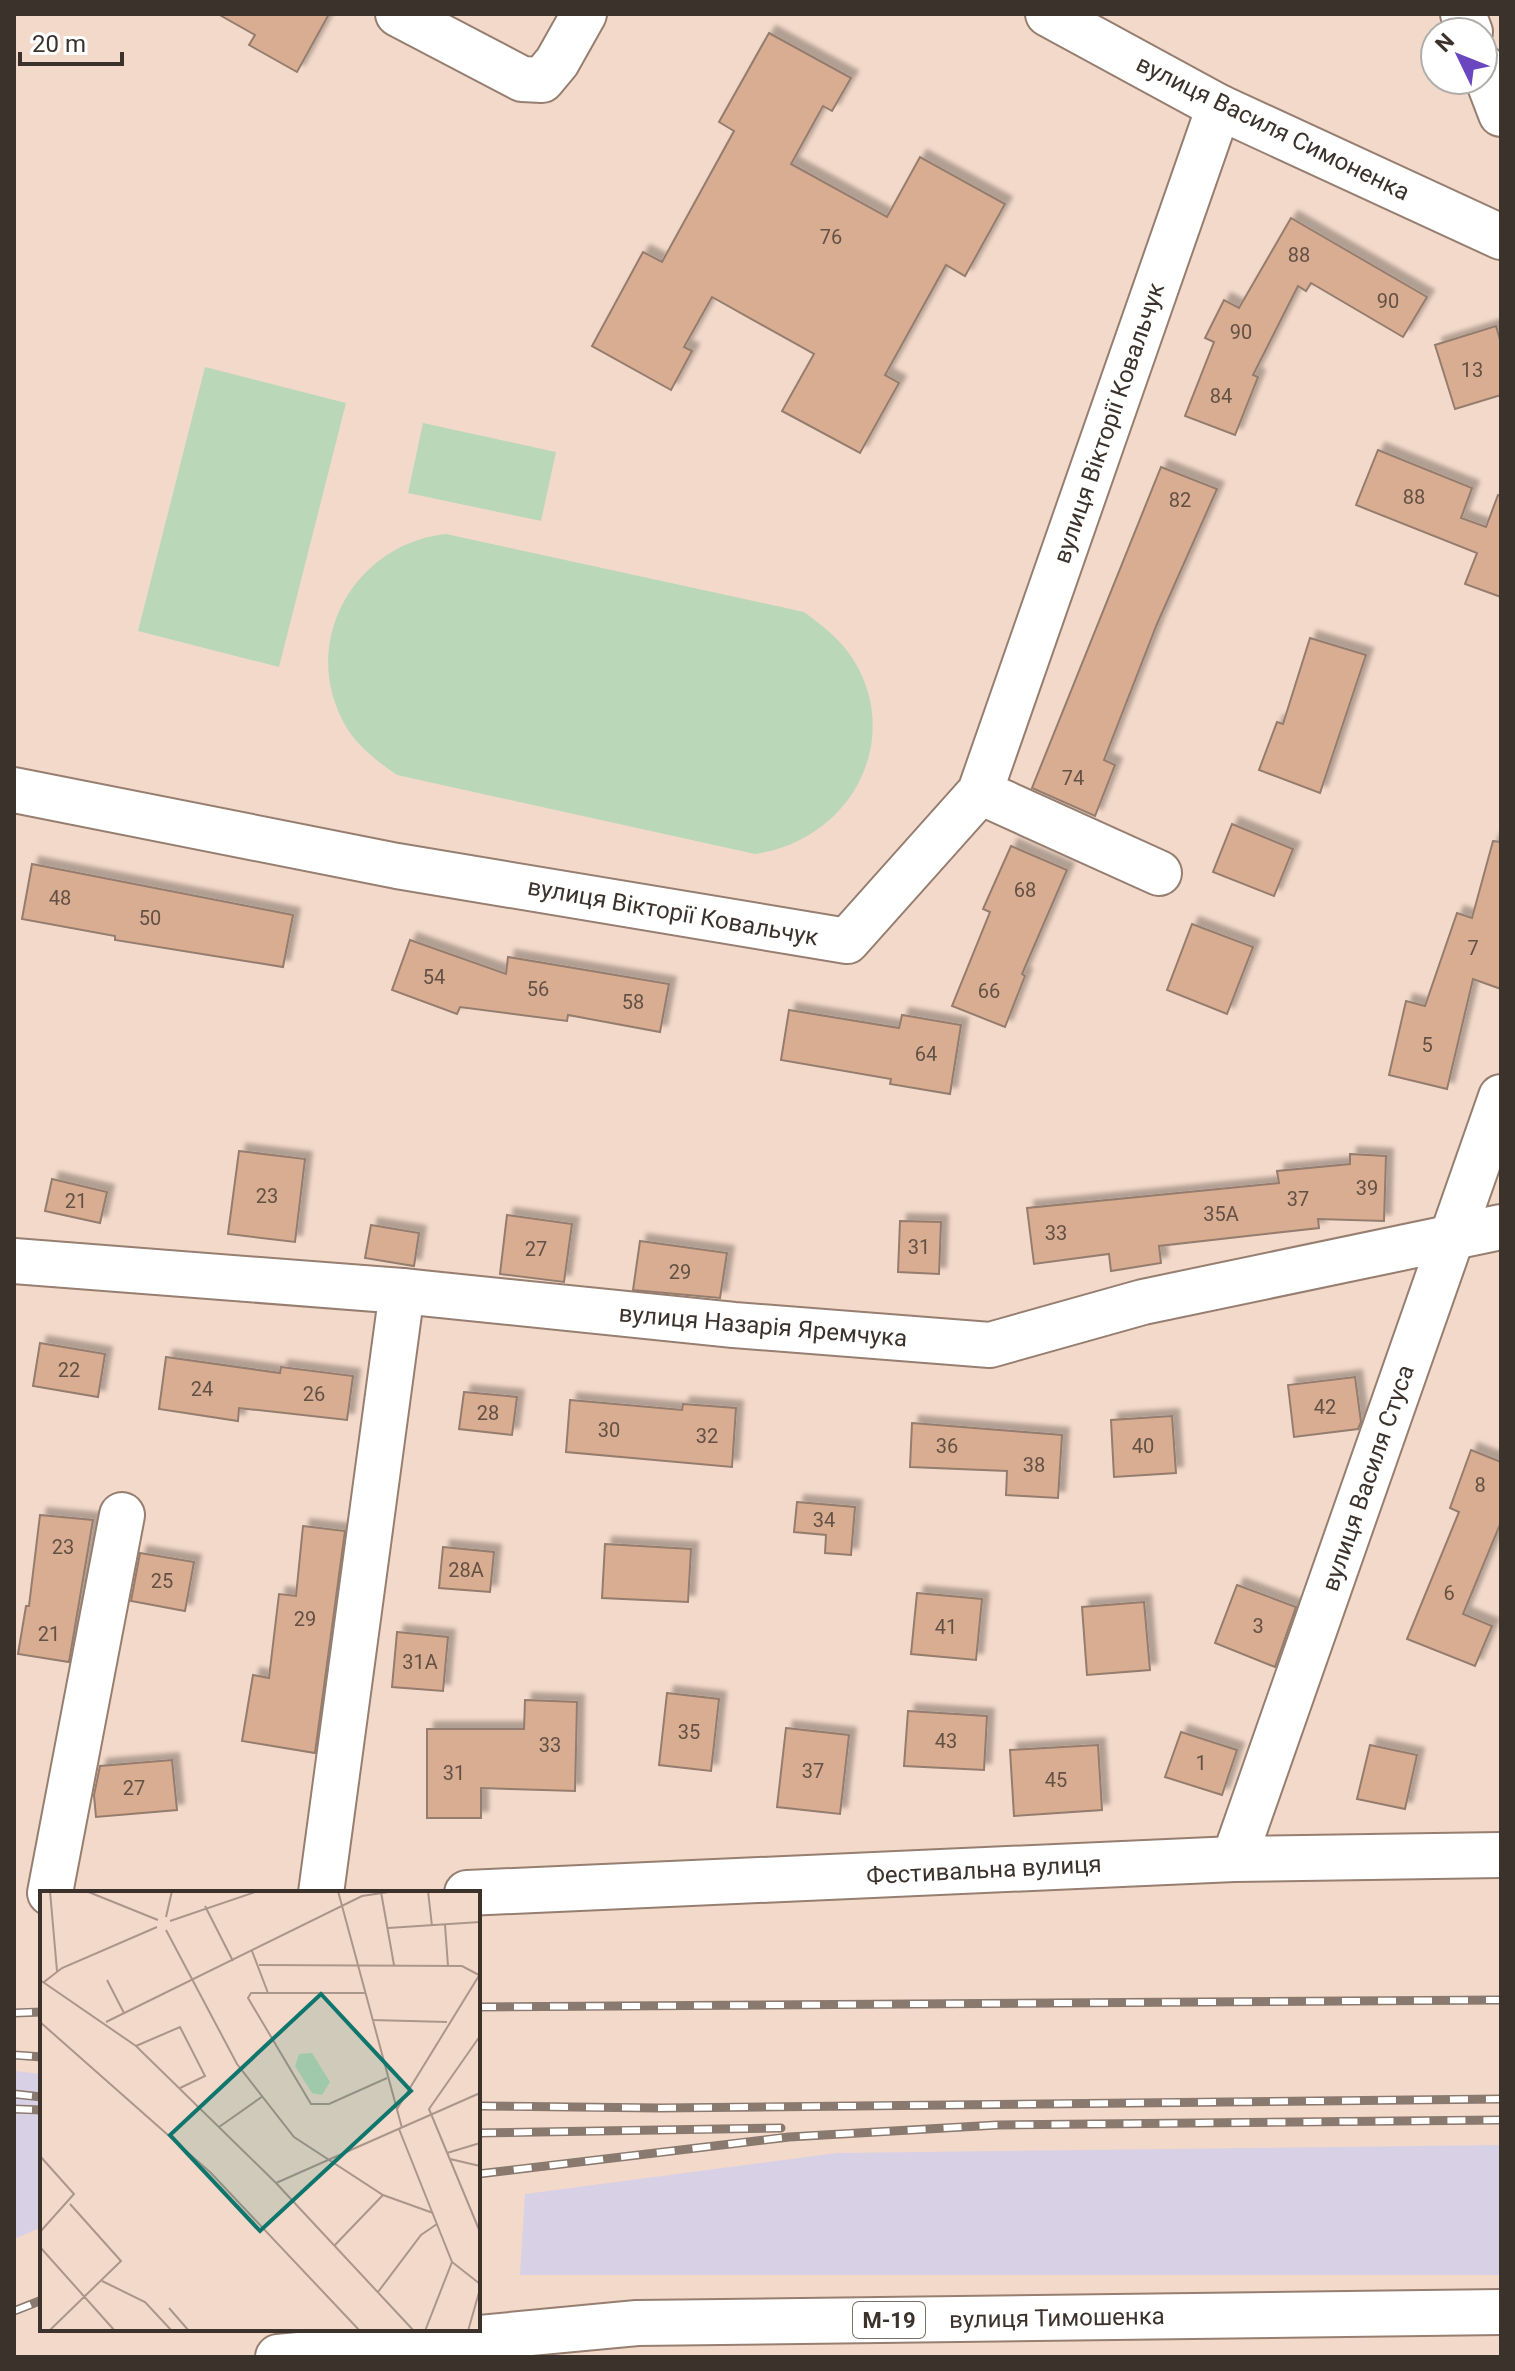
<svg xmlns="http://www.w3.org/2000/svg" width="1515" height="2371" font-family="Roboto,sans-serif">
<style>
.industrial{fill:#d8d1e6}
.green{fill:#bad8b8}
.building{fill:#d9ad91;stroke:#947d6e;stroke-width:2;filter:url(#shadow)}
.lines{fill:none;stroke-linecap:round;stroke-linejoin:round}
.minor-casing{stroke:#967e70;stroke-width:48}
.highway-casing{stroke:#967e70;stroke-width:48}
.minor{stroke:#fff;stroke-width:44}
.highway{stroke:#fff;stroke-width:44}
.rail-casing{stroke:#8a796f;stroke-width:9}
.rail{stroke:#fff;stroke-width:6;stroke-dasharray:18;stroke-linecap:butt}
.labels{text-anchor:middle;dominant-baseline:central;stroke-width:7;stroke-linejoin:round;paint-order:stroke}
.number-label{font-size:20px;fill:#635145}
.shield{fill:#fff;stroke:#76706b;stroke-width:2}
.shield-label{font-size:22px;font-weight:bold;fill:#3c322c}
.street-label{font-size:24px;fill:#3c322c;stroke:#fff}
.inset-road{fill:none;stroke:#aa968a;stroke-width:2}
.view{fill:#0f766e;fill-opacity:0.15;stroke:#0f766e;stroke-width:4}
.inset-edge{fill:none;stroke:#3c322c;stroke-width:4}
</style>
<defs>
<filter id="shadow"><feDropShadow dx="7" dy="-7" stdDeviation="2" flood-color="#0004"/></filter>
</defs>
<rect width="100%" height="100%" fill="#f3d9c9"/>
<g class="industrial">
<path d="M14 2071 42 2074V2227L14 2239Z"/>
<path d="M1501 2145V2275H520L525 2194 837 2153Z"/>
</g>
<g class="green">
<path d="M205 367 346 403 279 667 138 631Z"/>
<path d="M423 423 556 452 541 521 408 493Z"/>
<path d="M446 534 804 612C823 626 840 639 853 659 905 743 848 841 755 854L397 775C378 762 361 749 348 730 296 647 352 544 446 534Z"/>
</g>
<g class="building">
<path d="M218 14H329L297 72 249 45 255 35Z"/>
<path d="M769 33 851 78 832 111 823 106 791 164 887 217 920 157 1005 204 965 276 946 265 885 375 899 383 860 453 782 411 814 354 712 297 684 347 692 351 671 390 592 346 643 252 662 262 734 131 719 122Z"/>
<path d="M1291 218 1427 297 1403 337 1311 283 1306 291 1298 286 1253 375 1258 377 1235 435 1185 416 1214 342 1205 338 1224 300 1239 308Z"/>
<path d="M1496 326 1501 343V395L1455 409 1435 345Z"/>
<path d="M1378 450 1472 488 1461 518 1486 527 1498 495 1501 496V597L1465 584 1477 553 1356 505Z"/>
<path d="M1161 467 1217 489 1157 624 1104 760 1115 765 1095 816 1032 788Z"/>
<path d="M1310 638 1366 655 1320 793 1259 770 1277 722 1283 724Z"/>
<path d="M1232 824 1293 849 1274 896 1213 872Z"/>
<path d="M1493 841 1501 842V989L1473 979 1447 1089 1389 1075 1406 1001 1425 1006 1457 913 1472 918Z"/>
<path d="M1011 846 1067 870 1022 974 1025 976 1005 1027 952 1006 990 912 983 909Z"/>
<path d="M32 864 293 915 283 967 115 940V936L22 919Z"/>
<path d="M1192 924 1253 947 1227 1014 1167 990Z"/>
<path d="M410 940 506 974 508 957 669 984 660 1032 568 1015 567 1021 460 1007 457 1014 392 990Z"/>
<path d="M789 1010 899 1028 902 1015 961 1025 950 1094 890 1084 891 1079 781 1060Z"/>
<path d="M239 1151 305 1159 295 1242 228 1234Z"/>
<path d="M1350 1154 1386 1156 1384 1221 1318 1219 1319 1228 1159 1246 1161 1263 1111 1271 1109 1254 1034 1264 1027 1208 1279 1183 1277 1171 1350 1164Z"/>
<path d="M52 1179 107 1192 100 1223 45 1211Z"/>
<path d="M507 1215 572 1224 564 1282 500 1274Z"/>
<path d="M900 1221 941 1222 939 1274 898 1272Z"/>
<path d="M371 1225 419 1233 414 1266 365 1258Z"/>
<path d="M640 1241 727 1253 720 1298 633 1290Z"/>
<path d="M40 1343 105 1354 98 1397 33 1386Z"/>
<path d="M166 1357 280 1373 281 1367 353 1376 347 1420 239 1408 238 1421 159 1409Z"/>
<path d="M1355 1377 1361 1422 1358 1429 1294 1437 1288 1385Z"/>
<path d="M464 1392 517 1397 512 1435 459 1429Z"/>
<path d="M570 1400 682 1410 683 1404 736 1408 732 1467 566 1452Z"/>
<path d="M1172 1416 1176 1473 1114 1477 1111 1420Z"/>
<path d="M912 1423 1062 1435 1058 1498 1006 1495 1007 1471 910 1467Z"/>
<path d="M1471 1450 1501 1462V1522L1463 1614 1492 1626 1475 1666 1407 1639 1459 1512 1450 1508Z"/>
<path d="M797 1502 855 1507 851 1555 825 1553 826 1535 794 1532Z"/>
<path d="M40 1515 93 1520 69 1662 18 1654 26 1606H29Z"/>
<path d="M303 1526 345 1531 315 1753 242 1741 253 1675 269 1678 279 1594 296 1596Z"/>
<path d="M605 1544 691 1549 688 1602 602 1598Z"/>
<path d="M443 1547 494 1552 490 1592 439 1588Z"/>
<path d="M140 1553 194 1562 185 1611 131 1601Z"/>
<path d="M1237 1585 1296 1607 1275 1667 1215 1643Z"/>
<path d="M917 1593 982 1599 976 1660 911 1654Z"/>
<path d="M1144 1602 1150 1670 1087 1675 1082 1607Z"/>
<path d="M397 1632 448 1637 443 1691 392 1687Z"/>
<path d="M667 1693 719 1699 711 1771 659 1765Z"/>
<path d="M525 1700 577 1702 575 1791 481 1788V1818H427V1729H524Z"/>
<path d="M908 1711 987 1716 984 1770 904 1766Z"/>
<path d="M786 1728 849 1735 840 1814 777 1807Z"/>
<path d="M1181 1732 1237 1750 1222 1795 1165 1777Z"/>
<path d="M1098 1745 1102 1810 1014 1816 1010 1750Z"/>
<path d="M1370 1745 1417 1755 1405 1809 1357 1799Z"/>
<path d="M172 1760 177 1810 96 1817 94 1795 100 1766Z"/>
</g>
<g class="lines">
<g class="minor-casing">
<g id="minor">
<path d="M398 14 522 79 542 80 557 62 584 14"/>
<path d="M1048 14 1219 107 1501 237"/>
<path d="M1463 14 1470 32"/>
<path d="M1483 67 1501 114"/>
<path d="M14 790 397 866 847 941 980 792 1219 107"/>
<path d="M980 792 1159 873"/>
<path d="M14 1261 402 1291 734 1325 990 1345 1143 1302 1501 1227"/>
<path d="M1234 1859 1501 1097"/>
<path d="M50 1893 122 1515"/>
<path d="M321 1893 402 1291"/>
<path d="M467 1893 1234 1859 1501 1855"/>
</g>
</g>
<g class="highway-casing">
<path id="highway" d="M278 2357 637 2323 1501 2312"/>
</g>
<use href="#minor" class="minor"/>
<use href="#highway" class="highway"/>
<g class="rail-casing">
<g id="rail">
<path d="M478 2007 1501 2000"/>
<path d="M14 2013 42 2012"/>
<path d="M14 2055 42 2057"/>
<path d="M14 2094 42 2097"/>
<path d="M478 2106 659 2108 1501 2099"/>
<path d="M14 2109 42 2110"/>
<path d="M478 2133 781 2128"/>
<path d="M478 2174 789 2137 997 2125 1501 2120"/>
<path d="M14 2311 42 2300"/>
</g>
</g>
<use href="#rail" class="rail"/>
</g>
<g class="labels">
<g class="number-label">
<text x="831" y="237">76</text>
<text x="1299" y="255">88</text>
<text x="1388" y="301">90</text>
<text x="1241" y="332">90</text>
<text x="1472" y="370">13</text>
<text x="1221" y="396">84</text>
<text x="1414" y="497">88</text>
<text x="1180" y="500">82</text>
<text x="1073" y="778">74</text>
<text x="1025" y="890">68</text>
<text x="60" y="898">48</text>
<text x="150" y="918">50</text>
<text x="1473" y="948">7</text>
<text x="434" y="977">54</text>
<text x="538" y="989">56</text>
<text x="989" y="991">66</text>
<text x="633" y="1002">58</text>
<text x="1427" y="1045">5</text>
<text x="926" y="1054">64</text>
<text x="1367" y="1188">39</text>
<text x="267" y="1196">23</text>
<text x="1298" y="1199">37</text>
<text x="76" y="1201">21</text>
<text x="1221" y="1214">35А</text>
<text x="1056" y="1233">33</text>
<text x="919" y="1247">31</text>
<text x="536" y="1249">27</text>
<text x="680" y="1272">29</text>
<text x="69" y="1370">22</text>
<text x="202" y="1389">24</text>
<text x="314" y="1394">26</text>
<text x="1325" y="1407">42</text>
<text x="488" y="1413">28</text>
<text x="609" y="1430">30</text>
<text x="707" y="1436">32</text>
<text x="947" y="1446">36</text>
<text x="1143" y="1446">40</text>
<text x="1034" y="1465">38</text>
<text x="1480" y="1485">8</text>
<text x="824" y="1520">34</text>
<text x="63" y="1547">23</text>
<text x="466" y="1570">28А</text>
<text x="162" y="1581">25</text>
<text x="1449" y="1593">6</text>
<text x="305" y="1619">29</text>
<text x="1258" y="1626">3</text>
<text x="946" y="1627">41</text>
<text x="49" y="1634">21</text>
<text x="420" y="1662">31А</text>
<text x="689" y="1732">35</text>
<text x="946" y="1741">43</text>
<text x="550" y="1745">33</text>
<text x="1201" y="1763">1</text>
<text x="813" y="1771">37</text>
<text x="454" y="1773">31</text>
<text x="1056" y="1780">45</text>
<text x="134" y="1788">27</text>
</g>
<rect class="shield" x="853" y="2302" width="72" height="36" rx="6"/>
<g class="shield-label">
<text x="889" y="2320">М-19</text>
</g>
<g class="street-label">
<text transform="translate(1273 128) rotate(26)">вулиця Василя Симоненка</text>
<text transform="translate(1109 423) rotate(-71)">вулиця Вікторії Ковальчук</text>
<text transform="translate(673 912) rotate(10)">вулиця Вікторії Ковальчук</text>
<text transform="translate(763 1326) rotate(5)">вулиця Назарія Яремчука</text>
<text transform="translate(1368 1478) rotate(-71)">вулиця Василя Стуса</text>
<text transform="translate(984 1870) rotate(-3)">Фестивальна вулиця</text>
<text transform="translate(1057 2318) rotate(-1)">вулиця Тимошенка</text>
</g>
</g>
<g transform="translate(40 1891)">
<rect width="440" height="440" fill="#f3d9c9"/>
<path d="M272 162 290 191 282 204 272 202 255 175 259 163Z" fill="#bad8b8"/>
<path class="inset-road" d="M10 0 17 80M46 0 118 29M298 0 362 237M388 0 392 35M341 1 354 74M165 15 193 70M126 26 132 0M130 30 218 0M405 34 408 75M348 37 440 31M126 39 197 173 254 246 343 304 393 322M212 60 228 102M219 74 422 75 439 84M0 89 96 155 236 292 374 440M67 89 84 122M4 91 22 77 117 36M326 102H211L208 107 271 213H289L347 187M332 129 407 131M0 131 171 282 320 440M66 131 322 5 355 0M440 145 389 218 440 341M96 155 140 136 165 185 140 197M357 218 440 83M179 236 223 205M359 238 412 371 440 393M407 262 440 252M0 265 34 303 0 341M410 268 440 275M236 292 440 202M294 355 343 304M0 356 75 440M62 390 105 411 132 440M338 401 381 344 397 333M129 417 149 440M9 440 81 370 30 313M385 440 412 371M428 440 440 398"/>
<path class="view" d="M281 103 371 200 220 340 130 244Z"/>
<rect width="440" height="440" class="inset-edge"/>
</g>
<rect width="1515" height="2371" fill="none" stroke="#3c322c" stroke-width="32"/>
<g transform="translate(1459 56) rotate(313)"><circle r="38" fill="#ffffff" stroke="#b1adab" stroke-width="2"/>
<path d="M0-6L14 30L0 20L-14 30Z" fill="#6b47bf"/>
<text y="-12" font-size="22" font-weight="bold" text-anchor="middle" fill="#3c322c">N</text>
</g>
<path d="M20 52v12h102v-12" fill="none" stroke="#3c322c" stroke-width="4"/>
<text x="32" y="52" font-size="24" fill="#3c322c" stroke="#ffffff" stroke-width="6" paint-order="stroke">20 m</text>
</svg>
